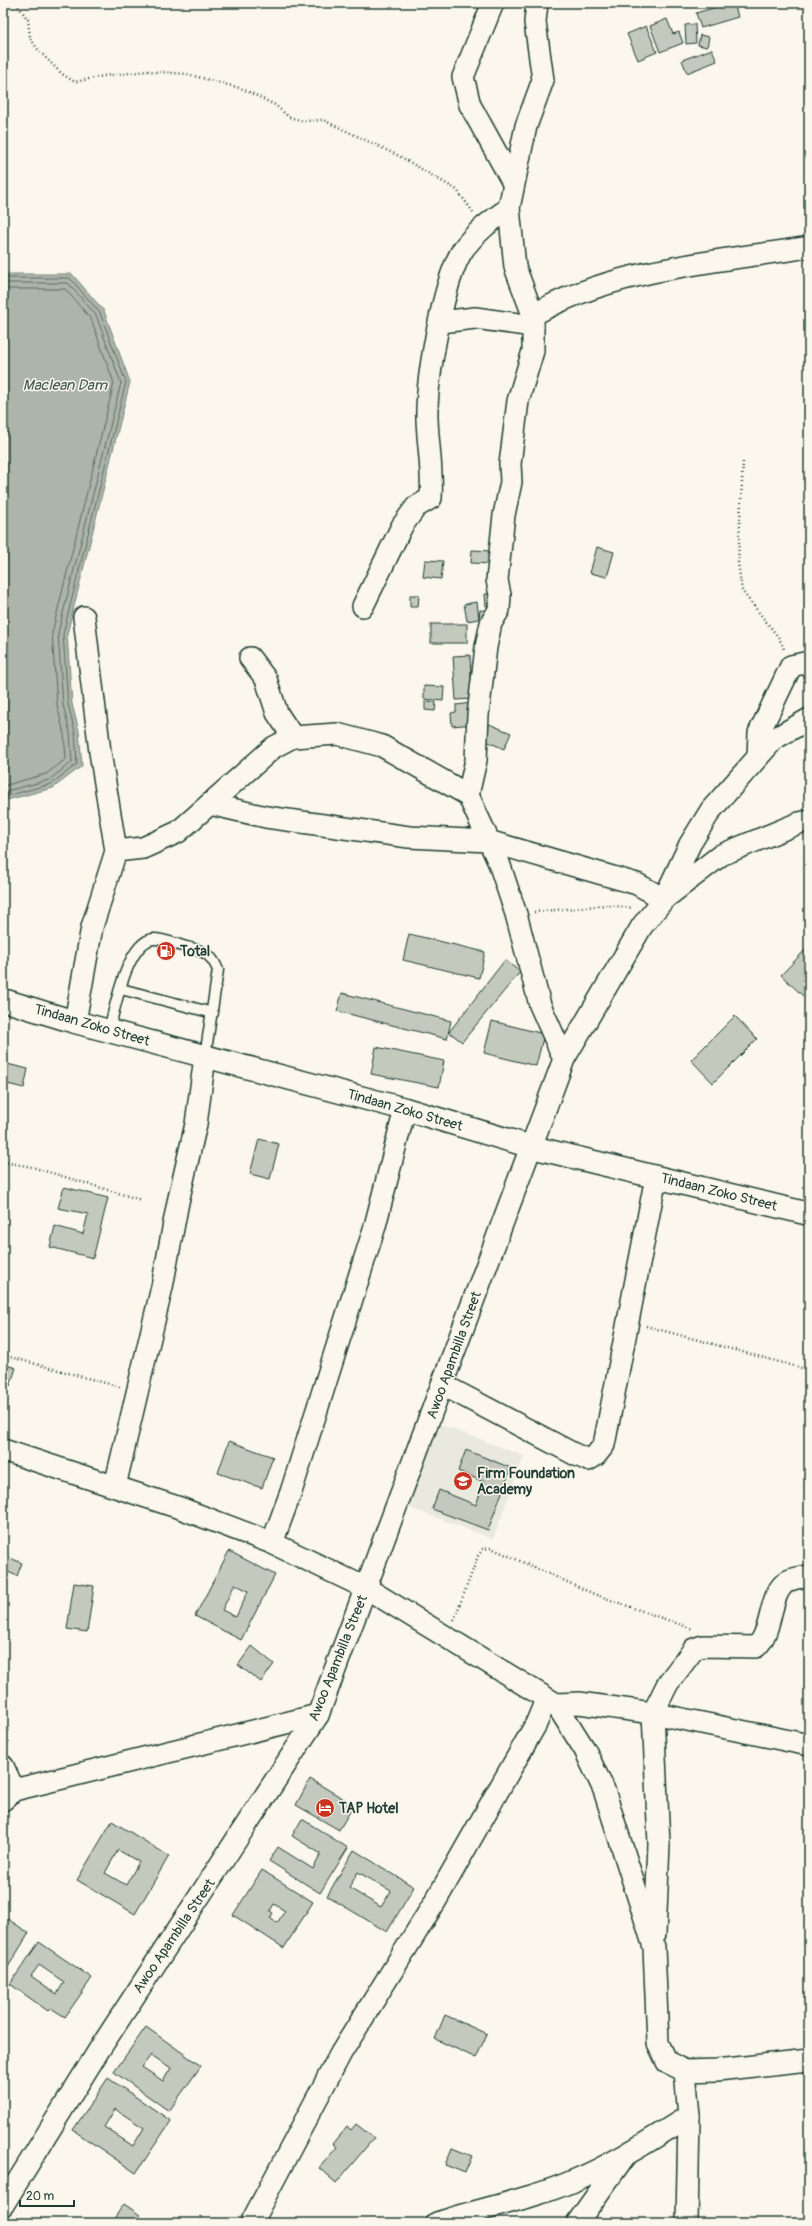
<svg xmlns="http://www.w3.org/2000/svg" width="812" height="2226" font-family="Pangolin,sans-serif">
<style>
.built{fill:#eae9de}
.water{fill:#adb4aa;stroke:#74847b}
.lines{fill:none;stroke-linecap:round;stroke-linejoin:round}
.shore{stroke:#586d63;stroke-width:1}
.building{fill:#c4c9be;stroke:#1f3d34;fill-rule:evenodd}
.service-casing{stroke:#1f3d34;stroke-width:13}
.minor-casing{stroke:#1f3d34;stroke-width:24}
.secondary-casing{stroke:#1f3d34;stroke-width:25}
.path{stroke:#1f3d34;stroke-width:2.5;stroke-dasharray:1 3;stroke-linecap:butt}
.service{stroke:#fbf7ec;stroke-width:10}
.minor{stroke:#fbf7ec;stroke-width:21}
.secondary{stroke:#fbf7ec;stroke-width:22}
.labels{text-anchor:middle;dominant-baseline:central;stroke-width:3;stroke-linejoin:round;paint-order:stroke}
.poi-label{font-size:14px;font-weight:bold;fill:#1f3d34;stroke:#fbf7ec;text-anchor:start}
.street-label{font-size:14px;fill:#1f3d34;stroke:#fbf7ec}
.water-label{font-size:15px;font-style:italic;fill:#425b52;stroke:#fbf7ec}
</style>
<rect width="100%" height="100%" fill="#fbf7ec"/>
<filter id="ink" filterUnits="userSpaceOnUse"><feTurbulence type="fractalNoise" baseFrequency=".025" numOctaves="2"/><feDisplacementMap in="SourceGraphic" scale="8" xChannelSelector="R" yChannelSelector="G"/><feConvolveMatrix kernelMatrix="1 2 1 2 8 2 1 2 1" color-interpolation-filters="sRGB"/></filter>
<g filter="url(#ink)">
<path class="built" d="M434 1422 524 1456 493 1539 403 1505Z"/>
<path class="water" d="M3 274H72L104 311 130 382 67 634 72 704 79 731 82 766 53 788 3 801Z"/>
<g class="lines">
<g class="shore">
<path d="M3 278H70L100 313 126 382 63 634 68 704 75 732 77 764 51 784 3 797"/>
<path d="M3 283H68L96 315 121 383 58 633 63 705 70 733 72 762 49 780 3 792"/>
<path d="M3 289H65L91 319 114 383 52 633 57 705 64 734 66 759 46 774 3 786"/>
</g>
</g>
<g class="building">
<path d="M715 3H734L738 17 701 28 696 13 716 7Z"/>
<path d="M667 19 673 34 679 32 683 43 660 52 650 26Z"/>
<path d="M695 24 696 43 686 44 685 25Z"/>
<path d="M646 26 657 52 638 60 627 34Z"/>
<path d="M700 35 709 37 707 47 698 45Z"/>
<path d="M712 49 717 61 687 73 682 60Z"/>
<path d="M597 547 614 552 607 577 590 573Z"/>
<path d="M472 550 491 551V564L471 563Z"/>
<path d="M425 560 443 561 441 579 423 577Z"/>
<path d="M485 594H495V605L486 606Z"/>
<path d="M410 595H419L418 607H410Z"/>
<path d="M477 602 479 619 467 621 464 604Z"/>
<path d="M480 610 491 611 490 619 479 618Z"/>
<rect x="431" y="624" width="36" height="19"/>
<path d="M470 655 472 699 456 700 453 656Z"/>
<path d="M424 686 444 687 443 701 424 699Z"/>
<path d="M425 701 436 702 435 711 425 710Z"/>
<path d="M472 703 474 724 452 726 451 713 456 712V705Z"/>
<path d="M489 724 511 733 504 749 482 739Z"/>
<path d="M409 934 485 952 479 978 403 960Z"/>
<path d="M809 946V989L803 996 781 975Z"/>
<path d="M505 960 520 972 462 1042 449 1032Z"/>
<path d="M342 993 451 1021 447 1039 337 1011Z"/>
<path d="M735 1016 757 1039 713 1083 691 1060Z"/>
<path d="M492 1021 544 1034 536 1066 484 1053Z"/>
<path d="M376 1047 444 1061 439 1087 371 1074Z"/>
<path d="M3 1063 28 1069 24 1088 3 1083Z"/>
<path d="M259 1139 279 1144 270 1179 250 1174Z"/>
<path d="M64 1187 108 1198 93 1258 50 1247 55 1226 83 1234 88 1214 58 1208Z"/>
<path d="M3 1364 16 1368 10 1386 3 1383Z"/>
<path d="M229 1441 273 1457 262 1488 218 1473Z"/>
<path d="M466 1450 511 1468 488 1530 432 1509 439 1490 476 1505 484 1482 458 1471Z"/>
<path d="M229 1551 275 1575 241 1640 195 1616ZM235 1584 248 1591 236 1617 222 1610Z"/>
<path d="M3 1555 22 1563 17 1576 8 1572 3 1585Z"/>
<path d="M74 1583 94 1586 87 1632 67 1629Z"/>
<path d="M252 1646 274 1664 261 1682 238 1665Z"/>
<path d="M310 1779 354 1805 339 1830 296 1805Z"/>
<path d="M302 1819 348 1848 320 1893 269 1861 278 1847 313 1869 321 1854 292 1836Z"/>
<path d="M112 1821 169 1856 135 1914 77 1880ZM118 1850 139 1862 126 1885 105 1873Z"/>
<path d="M354 1850 414 1887 387 1932 327 1896ZM358 1872 391 1891 381 1907 349 1888Z"/>
<path d="M262 1870 313 1902 284 1948 233 1915ZM274 1904 285 1911 277 1923 270 1918 273 1913 270 1911Z"/>
<path d="M3 1916 29 1933 3 1975Z"/>
<path d="M39 1942 92 1978 65 2017 51 2008 48 2011 10 1984ZM39 1965 64 1982 57 1994 31 1976Z"/>
<path d="M445 2015 487 2034 476 2058 435 2039Z"/>
<path d="M146 2027 201 2066 169 2111 114 2072ZM151 2055 171 2068 163 2081 142 2067Z"/>
<path d="M108 2078 171 2121 136 2173 73 2130ZM115 2109 144 2128 133 2146 104 2127Z"/>
<path d="M356 2124 374 2138 336 2183 319 2168 337 2147 333 2144 347 2127 351 2130Z"/>
<path d="M452 2148 472 2156 465 2173 445 2165Z"/>
<path d="M124 2204 140 2215 134 2223H111Z"/>
</g>
<g class="lines">
<g class="service-casing">
<g id="service">
<path d="M121 989 213 1013"/>
<path d="M109 1030C115 1008 127 943 153 939 161 938 175 944 183 946 202 951 210 951 218 970L205 1057"/>
</g>
</g>
<g class="minor-casing">
<g id="minor">
<path d="M493 3 463 77 470 105 513 183"/>
<path d="M533 315C614 268 718 262 809 247"/>
<path d="M441 322 475 318 533 326"/>
<path d="M363 606 402 526 416 507 431 498C433 472 428 446 427 419 426 382 443 278 464 248 477 231 492 220 509 208"/>
<path d="M250 658 266 679 277 713 293 737 337 734 382 746 468 795 499 863 516 914 540 1005 564 1059"/>
<path d="M758 757 759 733 791 666 809 662"/>
<path d="M468 795 476 760 478 715 486 647 491 623 499 610 500 595 497 580 504 515 511 482 510 464 518 401 533 351V315L515 267 509 208 526 126 543 80 535 22 537 3"/>
<path d="M210 804 266 817 409 837 488 841 637 884 664 899 690 844 711 810 774 739 809 719"/>
<path d="M116 851 143 848 178 832 274 747 293 737"/>
<path d="M75 1022 92 927 116 851 100 752 84 617"/>
<path d="M443 1385 574 1454 588 1460 596 1455 604 1445 656 1177"/>
<path d="M3 1450 180 1508 272 1543 366 1588 556 1704 585 1750 604 1790 654 1947 658 2043 667 2062 685 2071 717 2070 809 2060"/>
<path d="M115 1486 162 1287 178 1202 196 1124 205 1057"/>
<path d="M272 1543 291 1492 375 1226 405 1109"/>
<path d="M556 1704 579 1703 653 1713 809 1745"/>
<path d="M3 1766 14 1790"/>
<path d="M3 1800 14 1790 318 1715"/>
<path d="M655 1934 659 1844 653 1713 668 1683 694 1649 703 1646 756 1647C774 1631 768 1592 788 1581 794 1578 802 1577 809 1576"/>
<path d="M685 2071 689 2116 687 2223"/>
<path d="M3 2205 99 2050 318 1715 564 1059 642 926 664 899 721 855 799 823 809 821"/>
<path d="M251 2223 341 2053 435 1902 536 1724 546 1700"/>
<path d="M437 2223C482 2208 529 2200 573 2181 614 2164 652 2139 689 2116"/>
<path d="M577 2223 624 2157"/>
</g>
</g>
<g class="secondary-casing">
<path id="secondary" d="M3 1000 75 1022 405 1109 532 1147 809 1214"/>
</g>
<g class="path">
<path d="M16 3 28 20 30 38 39 51 62 74 75 82 103 76 147 71 187 74 243 89 275 105 289 117 303 121 323 120 399 156 457 190 473 212"/>
<path d="M743 462 738 562 742 591 779 638 784 649"/>
<path d="M534 912 607 905 633 908"/>
<path d="M3 964 7 981"/>
<path d="M3 1162 32 1167 141 1200"/>
<path d="M646 1326 809 1370"/>
<path d="M3 1355 120 1387"/>
<path d="M454 1620 478 1556 483 1549 491 1548 594 1594 693 1629"/>
</g>
<use href="#service" class="service"/>
<use href="#minor" class="minor"/>
<use href="#secondary" class="secondary"/>
</g>
</g>
<defs>
<g id="fuel-disc" transform="scale(1)"><circle r="9.5" fill="#c8321e" stroke="#fbf7ec"/><path d="M-5.5-6h7V0h2V4h1.3V-2.5L3-4.5l.8-.8L6-3V5H2.5V1h-1V6h-7ZM-4.2-4.7v3.2H.2V-4.7Z" fill="#fff"/></g>
<g id="school-disc" transform="scale(1)"><circle r="9.5" fill="#c8321e" stroke="#fbf7ec"/><path d="M0-5L7-2L0 1L-7-2ZM-4 1L0 2.5L4 1V4Q0 6-4 4Z" fill="#fff"/></g>
<g id="hotel-disc" transform="scale(1)"><circle r="9.5" fill="#c8321e" stroke="#fbf7ec"/><path d="M-6-4.5h1.5V1H6V5H4.5V3h-9V5H-6ZM-4 0a1.8 1.8 0 1 1 3.6 0ZM.5 0V-2.5h3Q6-2.5 6 0Z" fill="#fff"/></g>
</defs>
<g fill-rule="evenodd">
<use href="#fuel-disc" x="166" y="951"/>
<use href="#school-disc" x="463" y="1481"/>
<use href="#hotel-disc" x="325" y="1808"/>
</g>
<g class="labels">
<g class="poi-label">
<text x="180" y="951">Total</text>
<text x="477" y="1473">Firm Foundation<tspan x="477" dy="16">Academy</tspan></text>
<text x="339" y="1808">TAP Hotel</text>
</g>
<g class="street-label">
<text transform="translate(92 1025) rotate(16)">Tindaan Zoko Street</text>
<text transform="translate(405 1110) rotate(16)">Tindaan Zoko Street</text>
<text transform="translate(719 1192) rotate(14)">Tindaan Zoko Street</text>
<text transform="translate(454 1355) rotate(-70)">Awoo Apambilla Street</text>
<text transform="translate(338 1658) rotate(-68)">Awoo Apambilla Street</text>
<text transform="translate(174 1936) rotate(-56)">Awoo Apambilla Street</text>
</g>
<g class="water-label">
<text x="65" y="385">Maclean Dam</text>
</g>
</g>
<rect width="812" height="2226" fill="none" stroke="#fbf7ec" stroke-width="16"/>
<rect x="8" y="8" width="796" height="2210" fill="none" stroke="#1f3d34" stroke-width="1.5" filter="url(#ink)"/>
<path d="M20 2200v6h54v-6" fill="none" stroke="#1f3d34" stroke-width="2"/>
<text x="26" y="2200" font-size="12" fill="#1f3d34" stroke="#fbf7ec" stroke-width="3" paint-order="stroke">20 m</text>
</svg>
